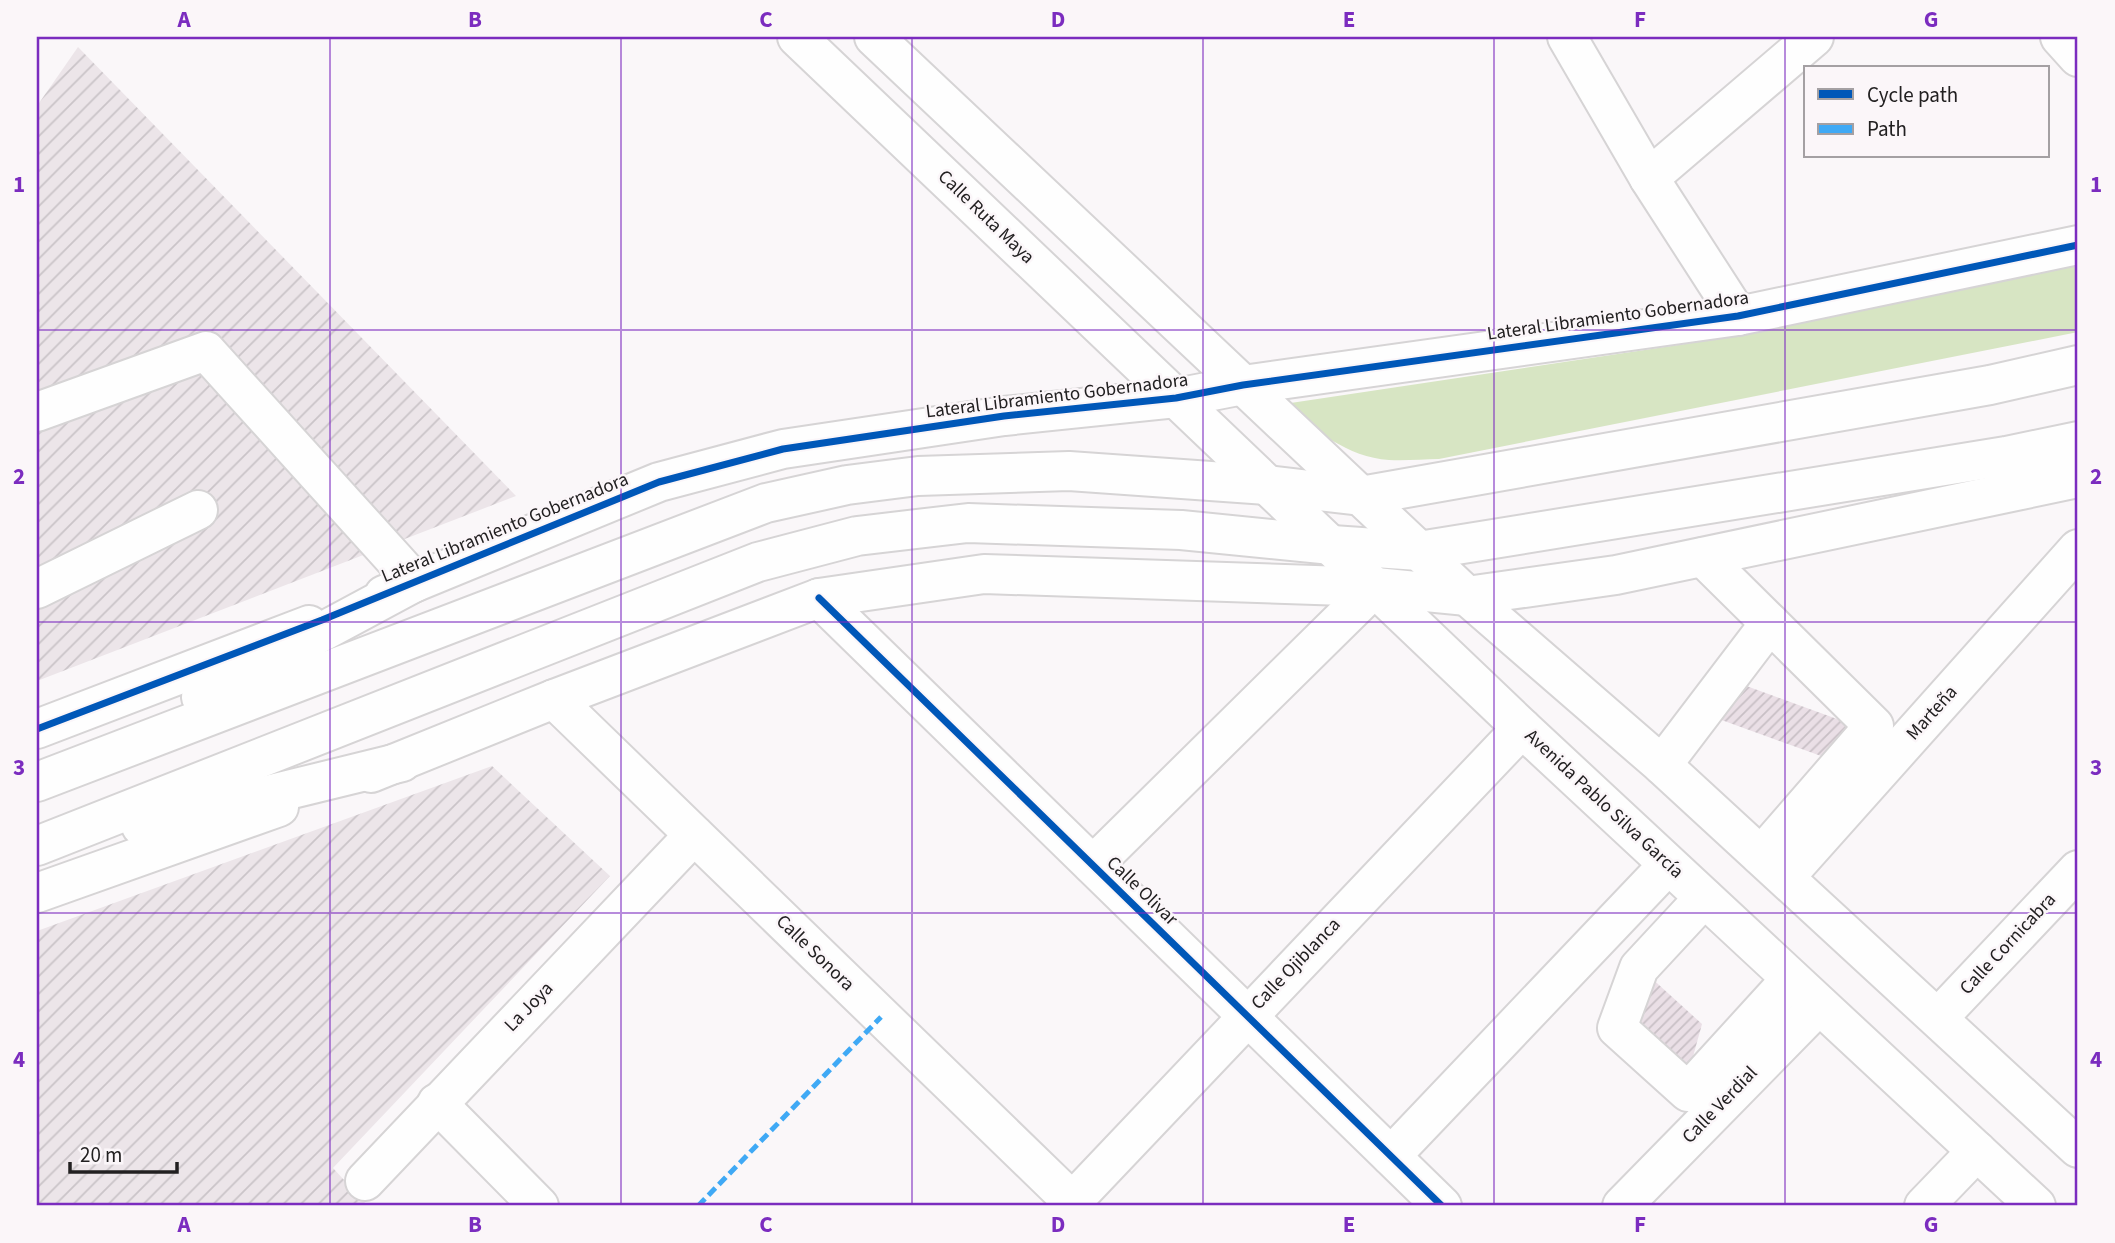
<svg xmlns="http://www.w3.org/2000/svg" width="2115" height="1243" font-family="'Source Sans 3',sans-serif">
<style>
.industrial{fill:url(#industrial-furrows)}
.grass{fill:#d7e5c3}
.building{fill:url(#building-hatch)}
.lines{fill:none;stroke-linecap:round;stroke-linejoin:round}
.minor-casing{stroke:#d6d4d5;stroke-width:42}
.major-casing{stroke:#d6d4d5;stroke-width:42}
.highway-casing{stroke:#d6d4d5;stroke-width:42}
.minor{stroke:#fefefe;stroke-width:38}
.major{stroke:#fefefe;stroke-width:38}
.highway{stroke:#fefefe;stroke-width:38}
.quiet{stroke:#3fa9f5;stroke-width:5;stroke-dasharray:10 5;stroke-linecap:butt}
.cycleway-casing{stroke:#fbf6f9;stroke-width:11}
.cycleway{stroke:#0057b8;stroke-width:7}
.grid{fill:none;stroke:#7b2cbf;stroke-width:2;stroke-opacity:0.55}
.labels{text-anchor:middle;dominant-baseline:central;stroke-width:5;stroke-linejoin:round;paint-order:stroke}
.street-label{font-size:19px;fill:#222021;stroke:#fbf6f9}
.neatline{fill:none;stroke:#7b2cbf;stroke-width:2.5}
.grid-label{font-size:23px;text-anchor:middle;font-weight:bold;fill:#7b2cbf}
</style>
<defs>
<pattern id="industrial-furrows" width="10" height="10" patternUnits="userSpaceOnUse" patternTransform="scale(1.75)"><rect width="10" height="10" fill="#ece5e9"/><path d="M-1 1l2-2M0 10L10 0M9 11l2-2" fill="none" stroke="#cac4c8"/></pattern>
<pattern id="building-hatch" width="6" height="6" patternUnits="userSpaceOnUse" patternTransform="scale(1.75)"><rect width="6" height="6" fill="#eadfe6"/><path d="M-1 1l2-2M0 6l6-6M5 7l2-2" fill="none" stroke="#c8bfc5"/></pattern>
</defs>
<rect width="100%" height="100%" fill="#faf7f9"/>
<g class="industrial">
<path d="M78 47 516 496 37 681V106Z"/>
<path d="M492 766 610 876 333 1168 368 1206H37V931Z"/>
</g>
<path class="grass" d="M2078 265V332L1439 459C1423 459 1406 461 1389 460 1347 457 1315 430 1284 404L1745 335Z"/>
<g class="building">
<path d="M1730 680 1848 723 1835 761 1716 718Z"/>
<path d="M1637 965 1702 1024 1686 1082 1617 1020Z"/>
</g>
<g class="lines">
<g class="minor-casing">
<g id="minor">
<path d="M797 37 1176 398"/>
<path d="M874 37 1243 385"/>
<path d="M1567 37 1649 178 1738 316"/>
<path d="M2060 37 2078 57"/>
<path d="M1649 178 1814 37"/>
<path d="M37 412 206 351 415 582"/>
<path d="M1703 557 1874 726 1761 856"/>
<path d="M37 589 198 510"/>
<path d="M384 595 659 482 783 449 1004 416 1176 398 1243 385 1738 316 2078 245"/>
<path d="M819 598 1442 1206"/>
<path d="M554 699 1077 1206"/>
<path d="M37 729 309 625"/>
<path d="M1662 765 1770 623"/>
<path d="M371 773 554 699 819 598 984 574 1375 587 1467 596 1616 575 2078 478"/>
<path d="M1093 865 1375 587"/>
<path d="M1785 877 2078 549"/>
<path d="M37 893 279 807"/>
<path d="M1704 898 1639 968 1617 1028 1688 1092 1791 979"/>
<path d="M1938 1018 2078 870"/>
<path d="M437 1103 539 1206"/>
<path d="M1391 1156 1668 865"/>
<path d="M365 1181 694 835"/>
<path d="M1068 1206 1522 728"/>
<path d="M1622 1206 1819 1005"/>
<path d="M1924 1206 1977 1151"/>
</g>
</g>
<g class="major-casing">
<g id="major">
<path d="M1243 385 1467 596 1662 765 2078 1148"/>
<path d="M1176 398 1522 728 2036 1206"/>
</g>
</g>
<g class="highway-casing">
<g id="highway">
<path d="M201 697 415 582"/>
<path d="M37 782 766 503 847 485 918 476 1069 471 1267 485 1361 496 1990 385 2078 365"/>
<path d="M141 826 402 762"/>
<path d="M37 846 758 562 857 536 968 523 1181 530 1332 545 1419 551 2006 456 2078 441"/>
</g>
</g>
<use href="#minor" class="minor"/>
<use href="#major" class="major"/>
<use href="#highway" class="highway"/>
<path class="quiet" d="M698 1206 881 1017"/>
<g class="cycleway-casing">
<g id="cycleway">
<path d="M819 598 1442 1206"/>
<path d="M37 729 322 620 659 482 783 449 1004 416 1176 398 1243 385 1738 316 2078 245"/>
</g>
</g>
<use href="#cycleway" class="cycleway"/>
</g>
<path class="grid" d="M330 37V1206M621 37V1206M912 37V1206M1203 37V1206M1494 37V1206M1785 37V1206M37 330H2078M37 622H2078M37 913H2078"/>
<g class="labels">
<g class="street-label">
<text transform="translate(986 217) rotate(44)">Calle Ruta Maya</text>
<text transform="translate(1618 316) rotate(-8)">Lateral Libramiento Gobernadora</text>
<text transform="translate(1057 396) rotate(-7)">Lateral Libramiento Gobernadora</text>
<text transform="translate(505 528) rotate(-22)">Lateral Libramiento Gobernadora</text>
<text transform="translate(1932 713) rotate(-48)">Marteña</text>
<text transform="translate(1604 804) rotate(43)">Avenida Pablo Silva García</text>
<text transform="translate(1142 891) rotate(44)">Calle Olivar</text>
<text transform="translate(2008 944) rotate(-47)">Calle Cornicabra</text>
<text transform="translate(815 953) rotate(44)">Calle Sonora</text>
<text transform="translate(1296 964) rotate(-46)">Calle Ojiblanca</text>
<text transform="translate(529 1007) rotate(-46)">La Joya</text>
<text transform="translate(1720 1105) rotate(-46)">Calle Verdial</text>
</g>
</g>
<rect width="2115" height="1243" fill="none" stroke="#fbf6f9" stroke-width="77"/>
<rect x="1804" y="66" width="245" height="91" fill="#fbf6f9" stroke="#a4a0a3" stroke-width="2"/>
<rect x="1818" y="89" width="35" height="10" fill="#0057b8" stroke="#a4a0a3" stroke-width="2"/>
<text x="1867" y="102" font-size="21" fill="#222021">Cycle path</text>
<rect x="1818" y="124" width="35" height="10" fill="#3fa9f5" stroke="#a4a0a3" stroke-width="2"/>
<text x="1867" y="136" font-size="21" fill="#222021">Path</text>
<path d="M70 1162v10h107v-10" fill="none" stroke="#222021" stroke-width="3.5"/>
<text x="80" y="1162" font-size="21" fill="#222021" stroke="#fbf6f9" stroke-width="5" paint-order="stroke">20 m</text>
<rect x="38" y="38" width="2038" height="1166" class="neatline"/>
<g class="grid-label">
<text x="184" y="27">A</text>
<text x="475" y="27">B</text>
<text x="766" y="27">C</text>
<text x="1058" y="27">D</text>
<text x="1349" y="27">E</text>
<text x="1640" y="27">F</text>
<text x="1931" y="27">G</text>
<text x="19" y="192">1</text>
<text x="2096" y="192">1</text>
<text x="19" y="484">2</text>
<text x="2096" y="484">2</text>
<text x="19" y="775">3</text>
<text x="2096" y="775">3</text>
<text x="19" y="1067">4</text>
<text x="2096" y="1067">4</text>
<text x="184" y="1232">A</text>
<text x="475" y="1232">B</text>
<text x="766" y="1232">C</text>
<text x="1058" y="1232">D</text>
<text x="1349" y="1232">E</text>
<text x="1640" y="1232">F</text>
<text x="1931" y="1232">G</text>
</g>
</svg>
